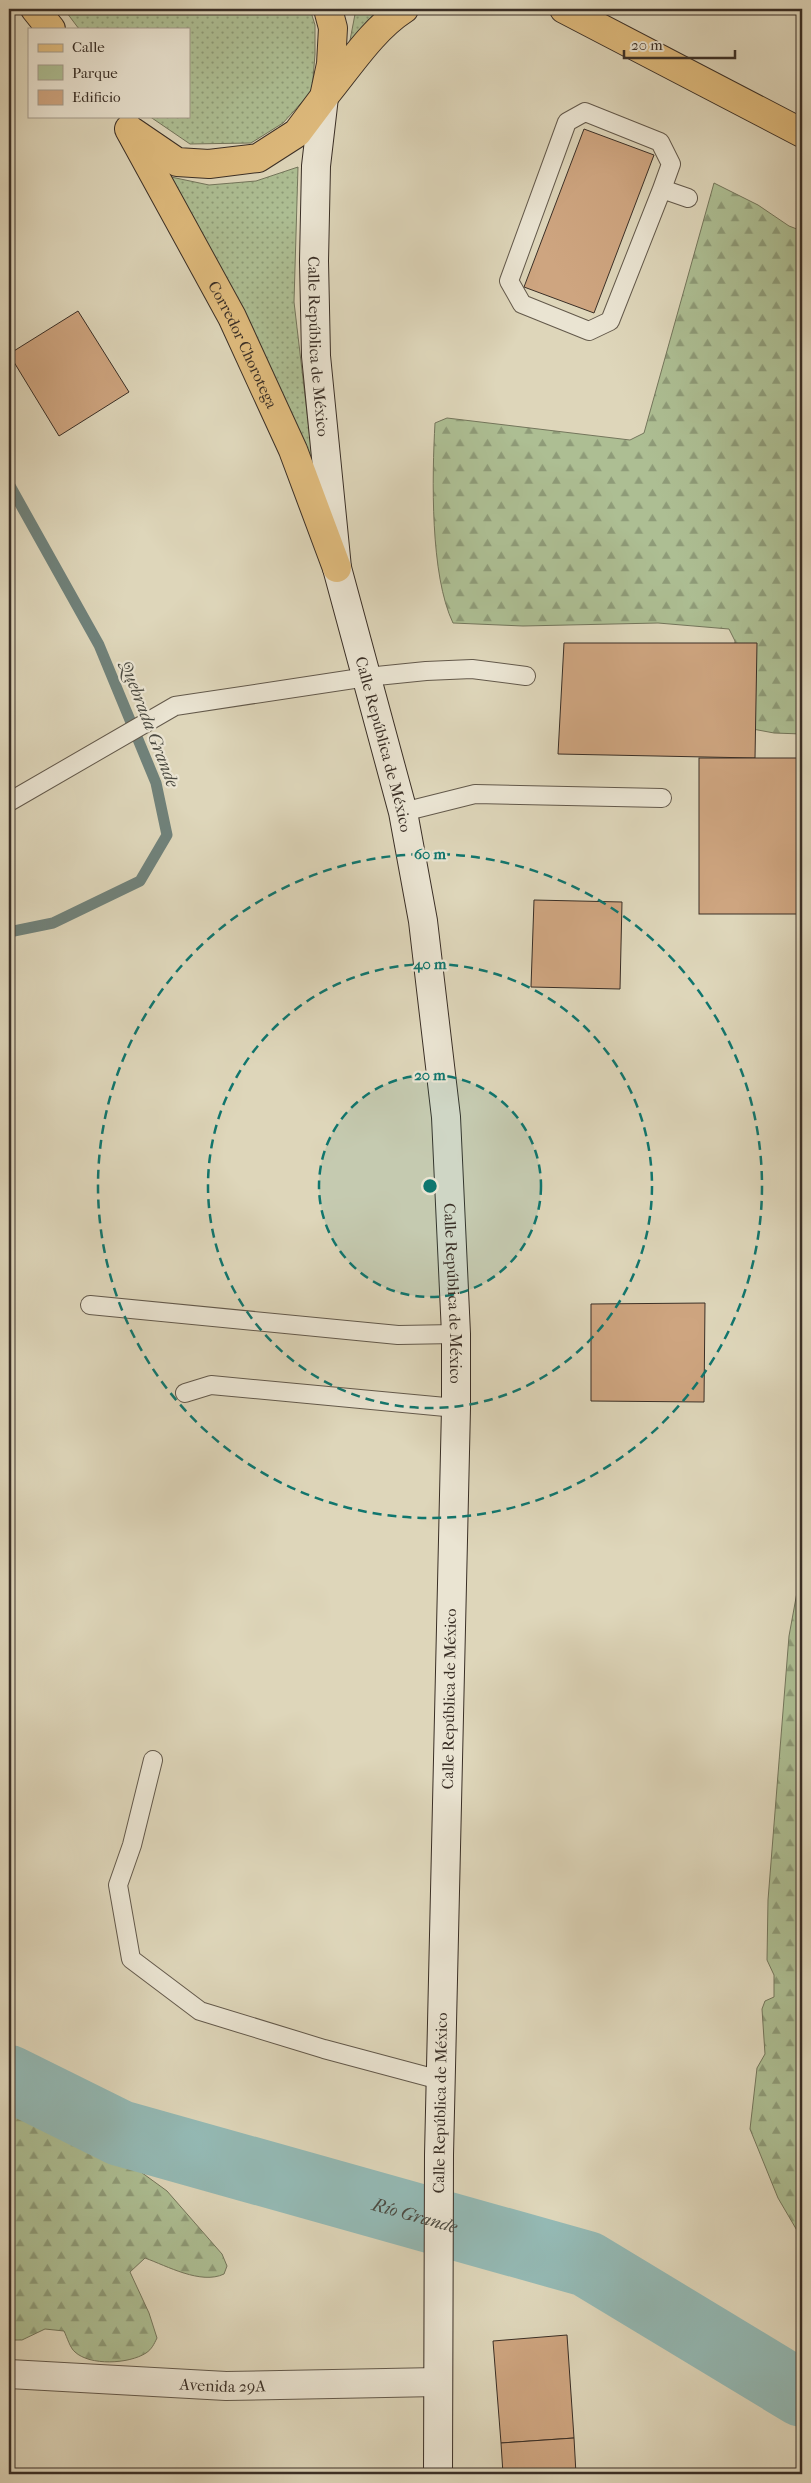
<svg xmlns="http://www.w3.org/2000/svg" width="811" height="2483" font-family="'IM FELL French Canon',serif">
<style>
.green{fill:url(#green-dots);stroke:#74765c}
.forest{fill:url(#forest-firs);stroke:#74765c}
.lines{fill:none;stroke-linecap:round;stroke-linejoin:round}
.stream{stroke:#70827b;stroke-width:11}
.river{stroke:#94b9b4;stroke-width:66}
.building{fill:#cea580;stroke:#3a2f26}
.service-casing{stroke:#63594b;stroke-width:20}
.minor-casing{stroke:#63594b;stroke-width:30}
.secondary-casing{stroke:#3a2f26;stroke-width:30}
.primary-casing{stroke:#3a2f26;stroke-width:30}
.service{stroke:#eae4d2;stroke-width:18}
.minor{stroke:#eae4d2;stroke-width:28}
.secondary{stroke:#eae4d2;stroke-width:28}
.primary{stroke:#dfbb7d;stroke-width:28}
.ring{fill:none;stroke:#0f766e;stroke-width:2.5;stroke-dasharray:9 6}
.labels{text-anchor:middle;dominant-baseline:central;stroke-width:4.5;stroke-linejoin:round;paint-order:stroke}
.street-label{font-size:16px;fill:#3a2f26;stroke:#eae4d2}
.water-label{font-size:18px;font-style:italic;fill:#4c4b42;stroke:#eae4d2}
.centre{fill:#0f766e;stroke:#eae4d2;stroke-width:2.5}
.ring-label{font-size:15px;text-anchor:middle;font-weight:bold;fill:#0f766e;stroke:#eae4d2;stroke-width:4.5;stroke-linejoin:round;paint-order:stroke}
</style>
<defs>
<pattern id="green-dots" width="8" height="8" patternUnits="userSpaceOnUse" patternTransform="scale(1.25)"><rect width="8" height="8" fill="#adbe93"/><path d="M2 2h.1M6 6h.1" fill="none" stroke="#8e9b78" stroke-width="1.8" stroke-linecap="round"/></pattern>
<pattern id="forest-firs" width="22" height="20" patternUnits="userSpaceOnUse" patternTransform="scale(1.25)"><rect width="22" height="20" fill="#adbe93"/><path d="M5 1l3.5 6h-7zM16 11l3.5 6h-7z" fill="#8e9b78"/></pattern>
</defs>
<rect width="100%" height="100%" fill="#ded6ba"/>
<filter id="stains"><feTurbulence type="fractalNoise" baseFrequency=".004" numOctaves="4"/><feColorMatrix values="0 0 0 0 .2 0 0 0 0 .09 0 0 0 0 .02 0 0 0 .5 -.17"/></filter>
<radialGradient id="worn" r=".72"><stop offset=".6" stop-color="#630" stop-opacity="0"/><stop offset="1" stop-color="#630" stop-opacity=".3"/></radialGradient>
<g class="green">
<path d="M64 9H310L315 25V54L312 91 283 123 251 143 190 144 149 116H189V29H79Z"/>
<path d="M356 9H384L347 56Z"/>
<path d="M298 167 294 302 315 481 266 362 171 177 209 185 256 181Z"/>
</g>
<g class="forest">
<path d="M714 183 758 205 789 226 802 231V734L774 733 742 727 734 662 735 641 729 629 658 623 523 626 453 623C430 575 432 477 435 423L447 418 630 440 644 433Z"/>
<path d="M802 1565V2239L778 2198 750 2129 757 2068 765 2054 762 2009 765 2001 774 1997V1975L767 1960 768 1900 789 1636Z"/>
<path d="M9 2076 167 2191 222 2254 227 2266 224 2274C201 2285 167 2266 145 2258L130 2272 149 2313 157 2338C154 2344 152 2349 146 2353 129 2364 90 2366 75 2352 70 2348 67 2337 64 2331L45 2329 22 2340H9Z"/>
</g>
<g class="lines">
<path class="stream" d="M9 484 99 645 156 783 167 835 140 881 53 923 9 932"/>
<path class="river" id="s1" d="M9 2078 120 2133 587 2264 802 2394"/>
</g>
<g class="building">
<path d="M584 129 654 155 594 313 524 287Z"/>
<path d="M78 311 129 392 59 436 9 354Z"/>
<path d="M564 643H757L755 758 558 754Z"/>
<rect x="699" y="758" width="103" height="156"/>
<path d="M534 900 622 902 620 989 531 987Z"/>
<path d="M705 1303 704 1402 591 1401V1304Z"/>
<path d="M567 2335 574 2438 501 2443 493 2341Z"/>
<path d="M574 2438 576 2474H503L501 2443Z"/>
</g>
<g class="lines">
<g class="service-casing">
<g id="service">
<path d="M662 189 610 321 589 331 522 304 509 281 567 122 585 112 660 142 671 164 662 189 688 198"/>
<path d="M9 802 175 706 367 677 426 671 472 669 526 676"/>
<path d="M403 812 475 794 662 798"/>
<path d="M90 1305 398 1335 456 1334"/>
<path d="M185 1393 211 1385 456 1408"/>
<path d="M153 1760 132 1845 118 1885 131 1959 200 2011 324 2049 440 2080"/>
</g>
</g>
<g class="minor-casing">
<g id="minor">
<path id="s2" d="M9 2374 226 2386 438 2382"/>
</g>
</g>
<g class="secondary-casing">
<g id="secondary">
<path id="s3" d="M324 97 316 166 314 261 316 356 337 568 403 812 423 921 446 1117 456 1334V1408L439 2155 438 2474"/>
</g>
</g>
<g class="primary-casing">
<g id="primary">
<path d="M35 9 51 29"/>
<path d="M564 9 802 133"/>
<path d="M327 93C350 65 373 29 404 9"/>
<path id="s4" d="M129 129 232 317 293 450 337 568"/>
<path d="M133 132 177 162 209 164 258 158 297 133 324 97 331 64 333 28 328 9"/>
</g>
</g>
<use href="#service" class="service"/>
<use href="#minor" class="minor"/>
<use href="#secondary" class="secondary"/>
<use href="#primary" class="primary"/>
</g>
<circle cx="430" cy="1186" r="111" fill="#0f766e" fill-opacity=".12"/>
<g class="ring">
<circle cx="430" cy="1186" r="111"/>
<circle cx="430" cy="1186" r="222"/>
<circle cx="430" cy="1186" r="332"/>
</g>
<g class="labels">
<g class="street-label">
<text stroke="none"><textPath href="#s4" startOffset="244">Corredor Chorotega</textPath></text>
<text stroke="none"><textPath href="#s3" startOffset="250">Calle República de México</textPath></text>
<text stroke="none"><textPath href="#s3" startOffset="655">Calle República de México</textPath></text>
<text stroke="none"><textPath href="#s3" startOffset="1210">Calle República de México</textPath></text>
<text transform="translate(449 1699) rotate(-89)">Calle República de México</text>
<text transform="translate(440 2103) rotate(-89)">Calle República de México</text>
<text stroke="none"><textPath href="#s2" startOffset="214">Avenida 29A</textPath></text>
</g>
<g class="water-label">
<text transform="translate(149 724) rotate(69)">Quebrada Grande</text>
<text stroke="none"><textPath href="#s1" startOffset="430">Río Grande</textPath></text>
</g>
</g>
<circle cx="430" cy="1186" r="8" class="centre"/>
<g class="ring-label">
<text x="430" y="859">60 m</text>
<text x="430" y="969">40 m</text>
<text x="430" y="1080">20 m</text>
</g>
<rect width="811" height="2483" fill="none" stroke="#ded6ba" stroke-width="30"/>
<rect x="10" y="10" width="791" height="2463" fill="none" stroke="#3a2f26" stroke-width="2.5"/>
<rect x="15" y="15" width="781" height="2453" fill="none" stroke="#3a2f26"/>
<rect x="28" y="28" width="162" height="90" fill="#eae4d2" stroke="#a49c8d"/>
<rect x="38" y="44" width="25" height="8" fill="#dfbb7d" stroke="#a49c8d"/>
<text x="72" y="52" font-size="15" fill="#3a2f26">Calle</text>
<rect x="38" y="65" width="25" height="15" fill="#adbe93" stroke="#a49c8d"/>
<text x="72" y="78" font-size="15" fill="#3a2f26">Parque</text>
<rect x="38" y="90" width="25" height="15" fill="#cea580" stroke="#a49c8d"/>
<text x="72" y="102" font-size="15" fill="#3a2f26">Edificio</text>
<path d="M624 50v8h111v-8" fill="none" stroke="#3a2f26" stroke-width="2.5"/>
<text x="631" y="50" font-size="15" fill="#3a2f26" stroke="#eae4d2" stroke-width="4" paint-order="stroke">20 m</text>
<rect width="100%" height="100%" filter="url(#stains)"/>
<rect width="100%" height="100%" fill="url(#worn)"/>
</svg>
